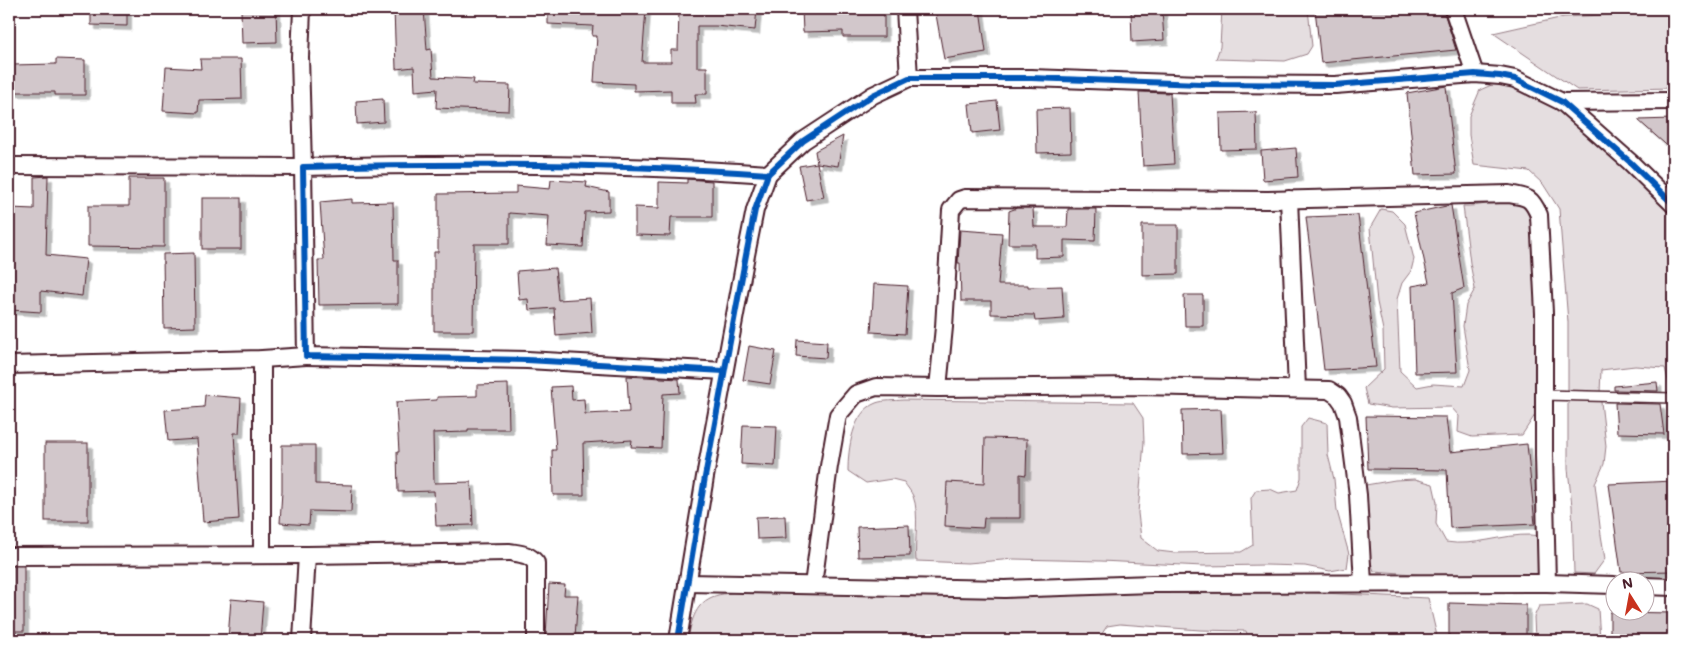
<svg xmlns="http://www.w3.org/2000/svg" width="1682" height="649" font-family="Mali,sans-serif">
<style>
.green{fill:#e5dee0;stroke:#987e86}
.building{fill:#d2c7cb;stroke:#4a1f2b;filter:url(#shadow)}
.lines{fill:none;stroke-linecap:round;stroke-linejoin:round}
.service-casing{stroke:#4a1f2b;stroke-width:12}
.minor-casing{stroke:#4a1f2b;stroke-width:20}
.service{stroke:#fff;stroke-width:9}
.minor{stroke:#fff;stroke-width:16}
.cycleway-casing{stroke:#fff;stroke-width:9}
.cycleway{stroke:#0057b8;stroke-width:6}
</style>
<defs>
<filter id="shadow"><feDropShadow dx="4.5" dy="4.5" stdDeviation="0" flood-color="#0004"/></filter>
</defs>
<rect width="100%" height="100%" fill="#fff"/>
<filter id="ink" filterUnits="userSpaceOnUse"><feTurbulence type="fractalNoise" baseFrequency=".02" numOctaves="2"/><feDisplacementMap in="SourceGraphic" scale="10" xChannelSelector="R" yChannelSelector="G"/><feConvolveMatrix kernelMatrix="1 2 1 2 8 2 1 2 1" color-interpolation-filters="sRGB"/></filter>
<g filter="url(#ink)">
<g class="green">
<path d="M1222 9H1308L1312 46 1307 54 1285 61 1216 59 1220 47Z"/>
<path d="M1642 9H1673V88L1577 90 1493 33 1564 17 1640 13Z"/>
<path d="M1505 79 1534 89 1673 208V401L1665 368 1635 366 1601 370 1600 393 1606 446 1604 464 1595 484 1601 535 1605 559 1594 574 1574 573 1572 506 1568 469V322L1559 209 1543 184 1529 171 1474 165 1469 135V116L1480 90Z"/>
<path d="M1513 198 1526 207 1537 245 1541 396 1535 415 1522 435 1472 437 1458 432 1459 416 1451 407 1392 408 1368 404 1364 388 1384 369 1383 330 1377 302 1370 228 1381 209 1392 211 1405 224 1414 259 1411 271 1402 283 1397 299 1400 371 1417 387 1433 384 1464 386 1470 370 1463 326 1466 305 1475 289 1470 263 1463 206C1480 207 1496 201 1513 198Z"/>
<path d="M903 400 1133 403 1143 418 1144 442 1138 513 1141 538 1158 551 1175 553 1241 552 1253 545 1251 498 1256 490 1270 489 1279 493 1297 490 1301 478V427L1308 418 1327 423 1328 455 1334 479 1337 511 1349 554 1347 568 1330 571 1305 566 1265 565 1203 566 1101 561 1014 559 968 563 916 561C914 541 920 514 913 496 911 491 907 487 904 482L892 479 866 483 848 471C848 450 852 412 876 403 884 400 895 401 903 400Z"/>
<path d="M1415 479 1433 484 1437 502 1436 524 1446 542C1474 547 1502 534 1531 535 1537 535 1544 538 1550 540L1547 575 1466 578 1374 571 1369 557 1360 486 1395 480Z"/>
<path d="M1111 583 1428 598 1438 640H1249L1246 631 1200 630 1120 624 1107 626 1098 640H688C691 623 694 605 712 597 721 593 734 593 744 591Z"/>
<path d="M1587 604 1598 609 1600 640H1535L1534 617 1539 606Z"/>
</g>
<g class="building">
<path d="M91 9H127V26L91 25Z"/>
<path d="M253 9H276L277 42 242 43 241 10Z"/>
<path d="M394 9H424L427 50 431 49 433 77 474 79 473 84 510 85 509 111 436 108 437 89 415 91 414 67 396 69Z"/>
<path d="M548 9H646L642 62H671V50H678L679 9H757L755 30 716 26H697V67H707V94H695L696 103H671V90L634 91V84L594 82 597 36H592L593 26 548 24Z"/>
<path d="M802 9H884V37H843V31L803 32Z"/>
<path d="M935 9H980L986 52 944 59Z"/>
<path d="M1131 9H1162L1164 40 1132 42Z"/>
<path d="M1315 9H1443L1456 50 1321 63Z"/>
<path d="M56 59 85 60V95H55V92H11V65L56 64Z"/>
<path d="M200 59H241L242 99 199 100 198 113 163 111 166 67 201 69Z"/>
<path d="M1446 86 1456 174 1415 175 1407 93Z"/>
<path d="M1139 92 1170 93 1174 164 1143 166Z"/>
<path d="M383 99 384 122 357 124 356 101Z"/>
<path d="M997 101 1000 130 972 133 969 104Z"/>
<path d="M1070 108 1071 152 1037 153 1036 109Z"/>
<path d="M1256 112 1257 149 1221 150 1220 113Z"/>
<path d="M1673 119V151L1638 120Z"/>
<path d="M843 136 838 166 817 163 815 151Z"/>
<path d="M1296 148 1298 177 1263 180 1261 151Z"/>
<path d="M817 163 824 197 806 200 799 166Z"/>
<path d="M48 176 46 255 86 259 82 296 41 291V312L10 310 11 247H9L10 208 34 209V177Z"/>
<path d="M129 178H164V247L88 246V206H129Z"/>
<path d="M687 179 712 181V217H671L670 236 635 235V207L659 208V182L687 183Z"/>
<path d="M551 180 587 182 586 187 609 192V211L585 212 583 247 547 245 549 216 509 213V244H474L473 331H434V252H438V194L516 193V186L550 189Z"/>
<rect x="202" y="198" width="39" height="51"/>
<path d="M352 199V203L393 202 394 260H398V304L319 305 318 260H324L320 202Z"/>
<path d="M1451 205 1464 288 1452 293 1457 372 1415 373 1412 286 1429 283 1414 213Z"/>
<path d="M1017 208H1033L1034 227H1067L1068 209H1096L1095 241 1064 240V257L1035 258V244H1008L1009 211Z"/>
<path d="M1358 215 1376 367 1324 370 1306 217Z"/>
<path d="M1142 225H1178V274L1142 275Z"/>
<path d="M960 230 1002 233 998 285H1028V287L1062 286 1064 319 1035 321 1034 315 991 314V301H961L960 263H958Z"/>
<path d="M194 253 195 327 164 328 163 254Z"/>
<path d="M555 268 558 300 590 298 592 333 556 336 554 308 529 310 528 299 519 300 517 271Z"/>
<path d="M874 284 908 286 905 334 871 332Z"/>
<path d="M1184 295H1203V326H1185Z"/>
<path d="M797 340 827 342 826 358 796 356Z"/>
<path d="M749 346 776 351 770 384 743 380Z"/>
<path d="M627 376 679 379 680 393 663 394 661 448 631 447 632 440 583 443 584 495H553L552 450H556L551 387 571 386 572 400 584 399 585 414 629 412Z"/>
<path d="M1657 382 1658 391 1614 390V386Z"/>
<path d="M508 384 509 429H468V432L433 433 434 483 471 482 473 525 436 526 434 491 398 492 397 452H399L396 402 437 400V397L477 396V385Z"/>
<path d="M205 395 241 398 239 433H234L239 519 203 522 197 439 168 441 165 410 204 407Z"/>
<path d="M1615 403 1660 404 1664 434 1617 433Z"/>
<path d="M1221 409 1223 453 1183 454 1182 410Z"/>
<path d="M1366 416 1446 417 1450 452 1527 444 1535 524 1450 528 1447 470 1368 469Z"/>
<path d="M743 425 777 426 775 466 741 464Z"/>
<path d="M985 438 1027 439 1026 475 1020 474V518H984L983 528 945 526 947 482 984 484Z"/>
<rect x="45" y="443" width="43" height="78"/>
<path d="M282 445H315V484L352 485 351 512 310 511 309 525 280 523 282 491Z"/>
<path d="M1673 481V571L1621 572 1609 484Z"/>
<path d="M785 516 786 538 757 539 756 517Z"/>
<path d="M909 525 910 556 858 557 857 527Z"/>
<rect x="9" y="566" width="15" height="65"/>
<path d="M549 584 565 585 564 595H578L575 637 546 636Z"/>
<path d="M231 599 263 602 260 640 228 639Z"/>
<path d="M1449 603 1526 605V640H1449Z"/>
<path d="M1610 612 1673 613V640H1610Z"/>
</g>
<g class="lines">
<g class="service-casing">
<path id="service" d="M1544 395 1673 398"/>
</g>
<g class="minor-casing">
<g id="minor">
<path d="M905 9 909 78"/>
<path d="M1453 9 1475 74"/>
<path d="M1562 102 1673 101"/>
<path d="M9 166 303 167 300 57 302 9"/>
<path d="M1289 199 1297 389"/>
<path d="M9 365 262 359 306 356"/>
<path d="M724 371 527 360 306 356 303 167C458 163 613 163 768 174"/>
<path d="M938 388 1139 386 1329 390 1338 396 1343 403 1348 417 1358 495 1363 583"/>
<path d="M262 555V359"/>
<path d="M9 556 307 555 510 552C521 554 529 554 536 563V640"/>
<path d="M687 583 1005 589 1152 584 1547 583 1614 585"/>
<path d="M813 585 829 466 838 415 856 394 876 387 938 388 944 327 951 210 959 200 965 198 1268 200 1509 194C1527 197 1531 197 1539 215L1544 313V455L1547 583"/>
<path d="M1644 586 1673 587"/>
<path d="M302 640 307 555"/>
<path d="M678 640 705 477 746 255 755 210 768 174 803 141 873 95 909 78H1031L1201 84 1335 85 1475 74 1500 76 1515 79 1562 102 1630 162 1673 204"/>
</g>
</g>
<use href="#service" class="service"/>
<use href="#minor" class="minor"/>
<g class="cycleway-casing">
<g id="cycleway">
<path d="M724 371 527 360 306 356 303 167C458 163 613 163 768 174"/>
<path d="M678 640 705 477 746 255 755 210 768 174 803 141 873 95 909 78H1031L1201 84 1335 85 1475 74 1500 76 1515 79 1562 102 1630 162 1673 204"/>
</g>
</g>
<use href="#cycleway" class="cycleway"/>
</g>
</g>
<rect width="1682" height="649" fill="none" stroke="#fff" stroke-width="30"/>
<rect x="15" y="15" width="1652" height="619" fill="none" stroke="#4a1f2b" stroke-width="2" filter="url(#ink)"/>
<g transform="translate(1630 596) rotate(349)"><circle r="24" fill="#ffffff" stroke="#b7a5aa"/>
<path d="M0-4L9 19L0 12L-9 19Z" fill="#c8321e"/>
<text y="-8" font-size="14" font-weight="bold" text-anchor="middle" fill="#4a1f2b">N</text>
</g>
</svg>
